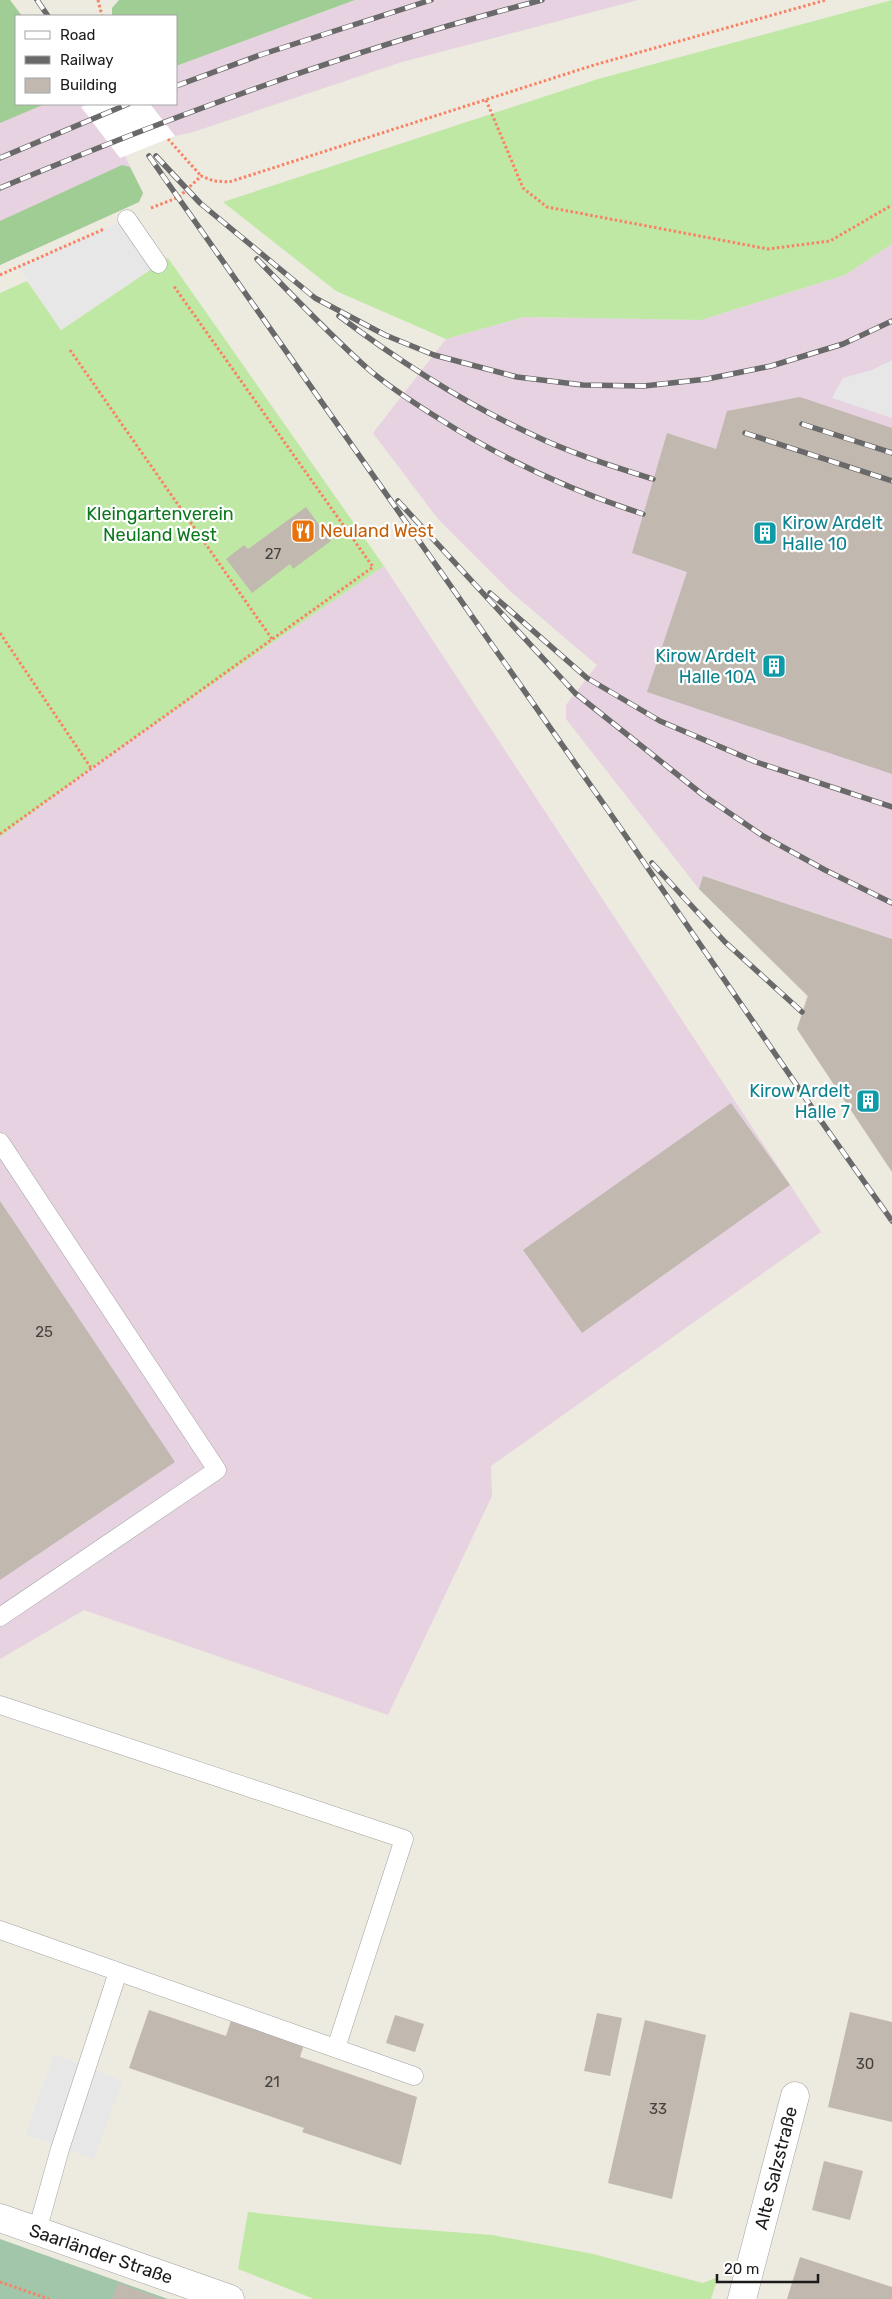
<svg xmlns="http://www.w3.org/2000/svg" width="892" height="2299" font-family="Rubik,sans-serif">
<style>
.industrial{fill:#e6d2e0}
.grass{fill:#c0e8a5}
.forest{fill:#a0cd94}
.cemetery{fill:#a1c6aa}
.parking{fill:#e7e7e7}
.pier{fill:#fff}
.building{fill:#c1b9b0}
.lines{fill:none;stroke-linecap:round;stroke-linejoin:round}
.service-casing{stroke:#a2a2a2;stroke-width:19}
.minor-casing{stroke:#a2a2a2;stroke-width:29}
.path{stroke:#fa8264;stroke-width:3;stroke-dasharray:2.5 2.5;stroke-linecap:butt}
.service{stroke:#fff;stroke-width:18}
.minor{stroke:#fff;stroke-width:28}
.rail-casing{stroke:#696969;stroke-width:5.5}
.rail{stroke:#fff;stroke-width:4;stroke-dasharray:11;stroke-linecap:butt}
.labels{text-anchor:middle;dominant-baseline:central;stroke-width:4.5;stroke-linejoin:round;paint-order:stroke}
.number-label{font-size:15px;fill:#444240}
.park-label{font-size:18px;fill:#0b781e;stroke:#fff}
.culture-label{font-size:18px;fill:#0d838f;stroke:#fff;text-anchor:end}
.food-label{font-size:18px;fill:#c56008;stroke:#fff;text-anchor:start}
.street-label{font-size:18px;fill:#1b1b1b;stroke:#fff}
</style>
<rect width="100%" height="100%" fill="#edeae0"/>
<g class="industrial">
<path d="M355 0H638L402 62 193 132 175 136 150 104H176V66Z"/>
<path d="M0 79 16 104H86L126 158 143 193 139 202 0 265Z"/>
<path d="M892 244V1172L797 1029 807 996 699 889 566 719V705L597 665 511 592 438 519 373 433 446 339 524 317 701 320 845 275Z"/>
<path d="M384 566 821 1232 491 1466 492 1496 388 1715 84 1610 0 1659V837L91 768Z"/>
</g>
<g class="grass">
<path d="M892 0V244L845 275 701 320 524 317 446 339 336 291 223 202 598 79Z"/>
<path d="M168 258 384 566 91 768 0 837V293L27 281 61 330Z"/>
<path d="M248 2212 387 2227 492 2235 593 2254 703 2283 718 2277 711 2299H314L238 2269Z"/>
</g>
<g class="forest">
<path d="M0 0H10L22 16H16V104H45L0 123Z"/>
<path d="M119 0H355L176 66V16H112V8Z"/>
<path d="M122 165 130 167 143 193 139 202 0 265V221Z"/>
</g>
<path class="cemetery" d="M0 2239 168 2299H0Z"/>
<g class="parking">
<path d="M127 219 158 264 61 330 18 266Z"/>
<path d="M892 360V418L832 398 843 378 872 370Z"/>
<path d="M54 2054 122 2081 94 2159 26 2134Z"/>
</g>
<path class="pier" d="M89 104H150L175 136 120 158 81 107Z"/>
<g class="building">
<path d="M800 397 892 428V774L647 692 687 572 632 553 667 433 716 449 727 411Z"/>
<path d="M306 507 331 541 293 569 290 564 252 593 226 559 244 545 248 549Z"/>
<path d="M703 876 892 939V1172L797 1029 808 996 699 889Z"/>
<path d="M731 1103 790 1185 582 1333 523 1250Z"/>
<path d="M0 1201 175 1462 0 1580Z"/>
<path d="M149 2010 226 2036 232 2017 305 2041 300 2057 417 2097 401 2165 302 2132 304 2128 129 2068Z"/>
<path d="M850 2012 892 2022V2122L828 2107Z"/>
<path d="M597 2013 622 2018 610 2076 584 2071Z"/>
<path d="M395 2015 424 2024 415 2052 386 2043Z"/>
<path d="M645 2020 706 2035 672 2199 608 2183Z"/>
<path d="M824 2161 863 2171 850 2220 812 2210Z"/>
<path d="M800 2257 892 2287V2299H787Z"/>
<path d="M118 2283 162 2299H112Z"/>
</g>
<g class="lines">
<g class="service-casing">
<g id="service">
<path d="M127 219 158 264"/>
<path d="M0 1142 217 1470 0 1617"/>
<path d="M0 1705 404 1839 336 2048"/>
<path d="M0 1930 414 2076"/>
<path d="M37 2231 60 2149 118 1972"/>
</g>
</g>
<g class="minor-casing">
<g id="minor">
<path d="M0 2218 230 2299"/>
<path d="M742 2299 795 2096"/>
</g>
</g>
<g class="path">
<path d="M98 0 102 16"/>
<path d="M486 100 523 188 547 207 768 249 830 241 892 205"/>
<path d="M168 139 201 176"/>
<path d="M151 208 179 197 201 176 214 181 229 182 594 65 826 0"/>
<path d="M0 275 104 229"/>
<path d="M70 350 272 639"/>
<path d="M0 633 91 768"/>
<path d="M0 834 373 567 173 285"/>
<path d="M0 2282 49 2299"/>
</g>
<use href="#service" class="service"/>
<use href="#minor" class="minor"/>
<g class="rail-casing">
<g id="rail">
<path d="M37 0 48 16"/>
<path d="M176 86 260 55 431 0"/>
<path d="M149 156 610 813 826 1128 892 1221"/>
<path d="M156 156 200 203 315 298 385 335 434 355 517 377 583 385 644 386 707 379 771 366 843 344 892 321"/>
<path d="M0 158 128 104"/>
<path d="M0 188C177 114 356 48 542 0"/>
<path d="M257 259C293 296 329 334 367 368 389 387 414 403 438 418 504 460 569 490 643 514"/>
<path d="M339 316C396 359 466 404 531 434 570 453 612 466 653 479"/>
<path d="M802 424 892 453"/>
<path d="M745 433 892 481"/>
<path d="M398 501 575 693 703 795 763 836 825 870 892 903"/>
<path d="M490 593 587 678 660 721 756 762 892 807"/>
<path d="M652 863 725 942 802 1012"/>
</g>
</g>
<use href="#rail" class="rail"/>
</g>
<defs>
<g id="restaurant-square" transform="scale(1.25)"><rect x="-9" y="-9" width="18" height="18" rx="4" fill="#e8710a" stroke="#fff"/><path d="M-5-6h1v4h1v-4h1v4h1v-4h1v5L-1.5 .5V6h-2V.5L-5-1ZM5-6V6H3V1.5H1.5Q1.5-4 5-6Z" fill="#fff"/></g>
<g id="building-square" transform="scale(1.25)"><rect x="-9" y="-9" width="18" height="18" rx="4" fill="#0f9aa8" stroke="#fff"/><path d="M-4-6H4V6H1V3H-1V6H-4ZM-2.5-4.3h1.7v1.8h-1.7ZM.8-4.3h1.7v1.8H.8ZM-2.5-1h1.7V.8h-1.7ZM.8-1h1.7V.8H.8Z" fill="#fff"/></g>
</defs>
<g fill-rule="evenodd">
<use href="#restaurant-square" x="303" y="531"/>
<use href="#building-square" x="765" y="533"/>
<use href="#building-square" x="774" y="666"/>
<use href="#building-square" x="868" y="1101"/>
</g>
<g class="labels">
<g class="number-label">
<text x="273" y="554">27</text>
<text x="44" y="1332">25</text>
<text x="865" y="2064">30</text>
<text x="272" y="2082">21</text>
<text x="658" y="2109">33</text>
</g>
<g class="park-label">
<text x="160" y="514">Kleingartenverein<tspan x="160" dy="21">Neuland West</tspan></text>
</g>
<g class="culture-label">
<text x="782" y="523" text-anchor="start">Kirow Ardelt<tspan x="782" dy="21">Halle 10</tspan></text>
<text x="756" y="656">Kirow Ardelt<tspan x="756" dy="21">Halle 10A</tspan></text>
<text x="850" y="1091">Kirow Ardelt<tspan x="850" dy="21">Halle 7</tspan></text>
</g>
<g class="food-label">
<text x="320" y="531">Neuland West</text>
</g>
<g class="street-label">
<text transform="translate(776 2168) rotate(-76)">Alte Salzstraße</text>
<text transform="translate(101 2254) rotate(19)">Saarländer Straße</text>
</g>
</g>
<rect x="15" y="15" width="162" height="90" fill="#ffffff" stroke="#a4a4a4"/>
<rect x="25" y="31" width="25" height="8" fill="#ffffff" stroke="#a4a4a4"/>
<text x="60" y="40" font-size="15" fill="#1b1b1b">Road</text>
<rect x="25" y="56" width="25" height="8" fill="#696969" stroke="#a4a4a4"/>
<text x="60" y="65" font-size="15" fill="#1b1b1b">Railway</text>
<rect x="25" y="78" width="25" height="15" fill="#c1b9b0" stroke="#a4a4a4"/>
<text x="60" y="90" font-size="15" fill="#1b1b1b">Building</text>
<path d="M717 2274v8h101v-8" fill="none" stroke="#1b1b1b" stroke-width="2.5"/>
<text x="724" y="2274" font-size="15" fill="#1b1b1b" stroke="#ffffff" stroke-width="4" paint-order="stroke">20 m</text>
</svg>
